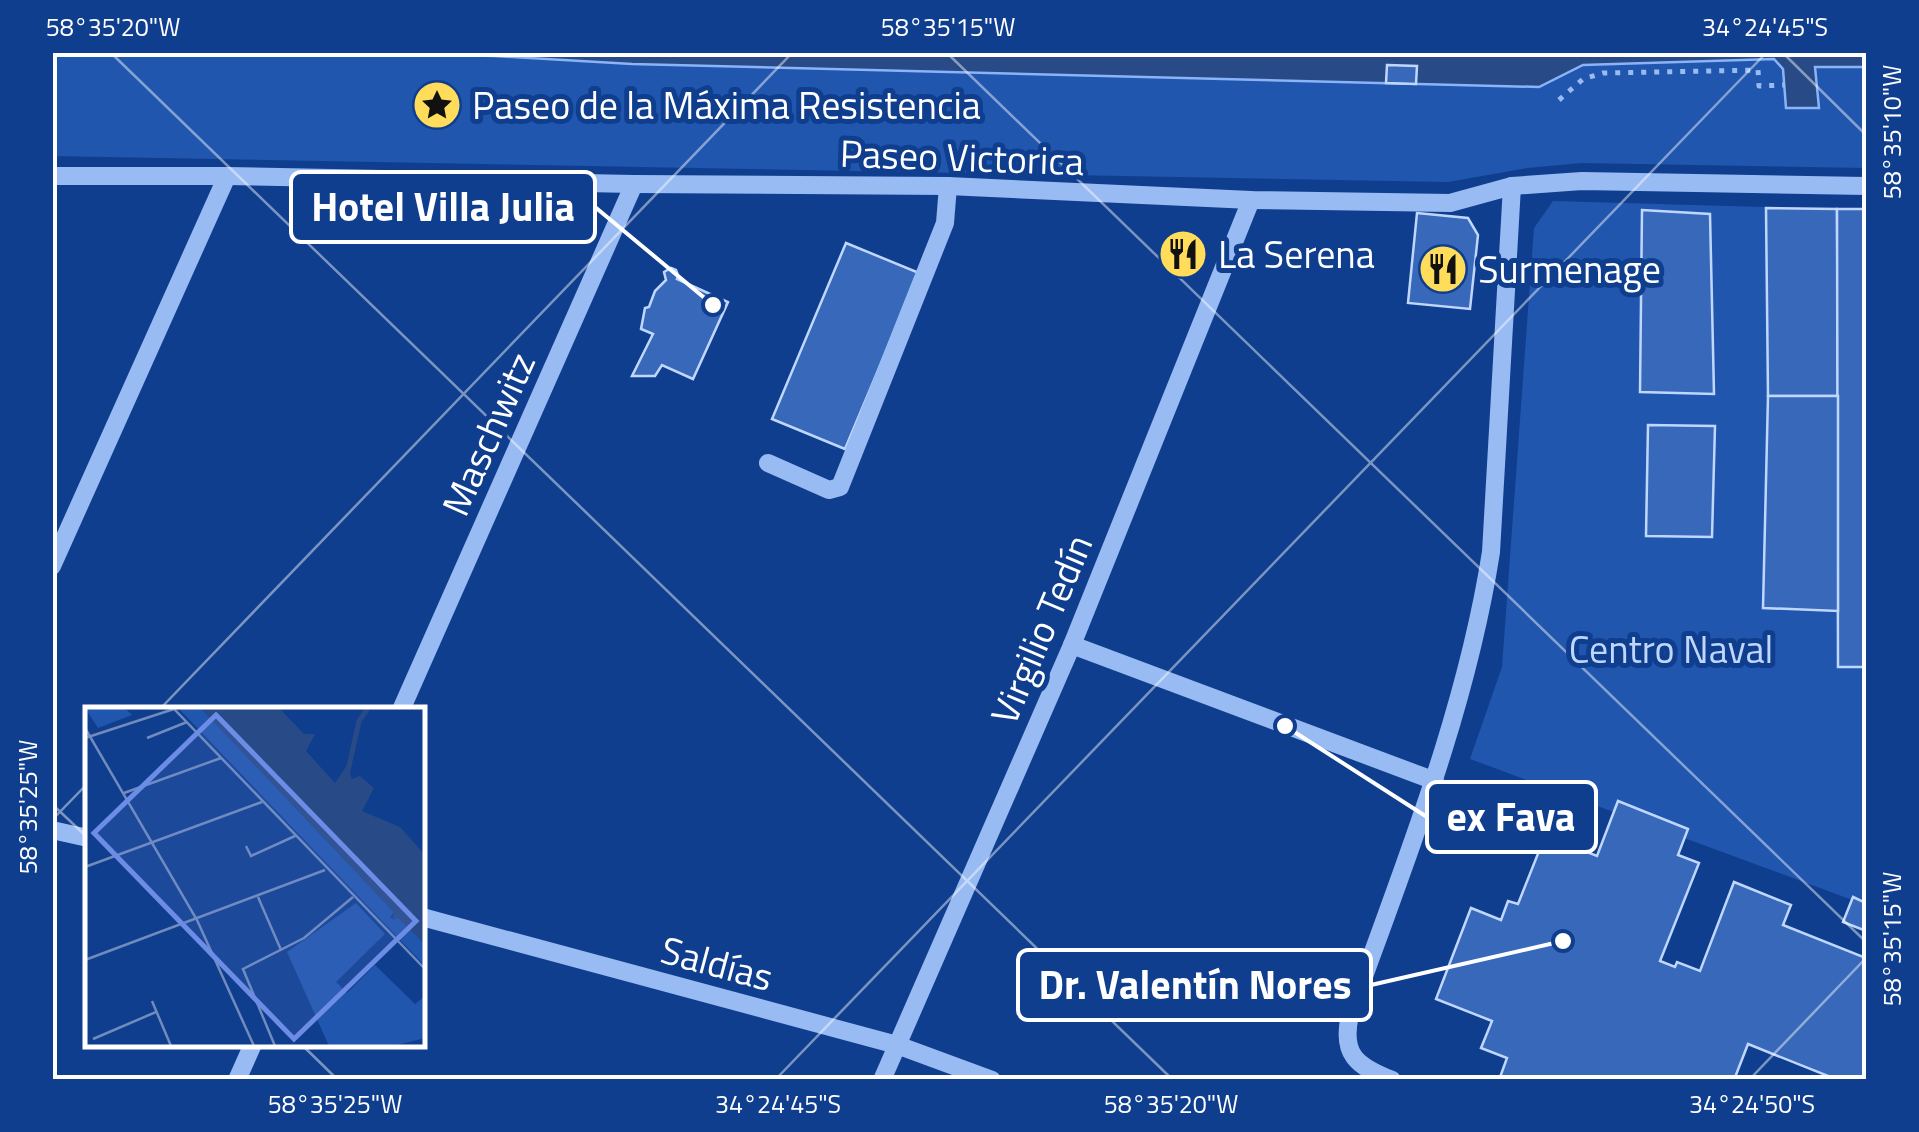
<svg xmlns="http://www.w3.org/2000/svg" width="1919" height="1132" font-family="'Titillium Web',sans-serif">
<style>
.green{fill:#2156ae}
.water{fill:#284a87;stroke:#8ab4f7;stroke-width:2.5}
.building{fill:#3868b9;stroke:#c0d7fd;stroke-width:2.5}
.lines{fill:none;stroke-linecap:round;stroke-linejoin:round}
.path{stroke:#99bbf3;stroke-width:5;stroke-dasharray:5 8;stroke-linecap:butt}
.minor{stroke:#99bbf3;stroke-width:18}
.ticks{fill:none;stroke:#fff;stroke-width:2.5;stroke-opacity:0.45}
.labels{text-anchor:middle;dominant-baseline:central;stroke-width:10;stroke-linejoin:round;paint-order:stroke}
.poi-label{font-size:38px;fill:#fff;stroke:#103e8f;text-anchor:start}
.street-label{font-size:38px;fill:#fff;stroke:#103e8f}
.park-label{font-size:38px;fill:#c0d7fd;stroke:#103e8f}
.inset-river{fill:none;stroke:#284a87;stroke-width:5}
.inset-road{fill:none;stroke:#708bbc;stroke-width:2.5}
.view{fill:#6c8ce6;fill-opacity:0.15;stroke:#6c8ce6;stroke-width:5}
.inset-edge{fill:none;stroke:#fff;stroke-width:5}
.leader{fill:none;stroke:#fff;stroke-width:4}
.callout-dot{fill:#fff;stroke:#103e8f;stroke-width:4}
.callout{fill:#103e8f;stroke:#fff;stroke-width:4}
.callout-label{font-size:40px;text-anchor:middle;font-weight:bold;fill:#fff}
.neatline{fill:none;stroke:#fff;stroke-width:4}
.ticks-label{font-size:25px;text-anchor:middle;fill:#fff}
</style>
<rect width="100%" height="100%" fill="#103e8f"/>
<g class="green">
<path d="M53 52 367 53 495 56 632 64 1539 87 1583 65 1774 59 1783 69 1786 108H1819L1815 67H1866V168L1581 163 1527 168 1448 182 53 156Z"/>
<path d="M1553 201 1837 209 1838 667H1866V905L1470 759 1502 667 1534 228Z"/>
</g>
<path class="water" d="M1866 52V67H1815L1819 108H1786L1783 69 1774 59 1583 65 1539 87 632 64 495 56 367 53Z"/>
<g class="building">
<path d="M1387 65 1417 66 1416 84 1386 83Z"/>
<path d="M1766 208 1837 209 1838 396H1768Z"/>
<path d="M1837 209H1866V667H1838Z"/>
<path d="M1642 210 1710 214 1714 394 1640 392Z"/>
<path d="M1417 213 1468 218 1478 235 1470 309 1408 303Z"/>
<path d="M846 243 919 273 845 449 772 419Z"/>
<path d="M671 268 676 270 678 275 677 279 728 302 693 379 662 365 655 376H632L653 334 641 329 645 308 649 307 655 291 666 280 664 272Z"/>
<path d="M1768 396H1838V611L1763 608Z"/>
<path d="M1648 425 1715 426 1712 537 1646 536Z"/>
<path d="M1618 801 1688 829 1678 855 1699 863 1660 961 1675 967 1677 962 1700 971 1734 882 1791 905 1783 925 1866 958V1080H1838L1748 1044 1734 1080H1499L1507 1058 1481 1048 1492 1021 1436 999 1471 908 1501 920 1508 901 1518 904 1545 836 1597 856Z"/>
<path d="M1853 897 1866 903V931L1843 922Z"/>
</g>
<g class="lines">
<path class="path" d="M1559 100 1583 79 1603 73 1758 70 1759 86 1785 85"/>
<g class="minor">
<path d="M52 176H227L634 184 948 186 1251 200 1450 203 1512 186 1582 181 1866 186"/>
<path d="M768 463 829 490 840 487 945 223 948 186"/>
<path d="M52 566 227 176"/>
<path d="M1072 645 1435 781"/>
<path d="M401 710 634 184"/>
<path d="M52 830 88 838"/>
<path d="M422 917 897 1045 992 1080"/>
<path d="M237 1080 253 1044"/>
<path d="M882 1080 1072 645 1251 200"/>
<path d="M1392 1080C1356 1066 1341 1054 1350 1015 1405 862 1466 712 1491 552L1512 186"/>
</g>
</g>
<path class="ticks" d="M110 52 1173 1080M946 52 1866 942M1782 52 1866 135M159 710 793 52M52 804 88 838M52 820 88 783M301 1044 338 1080M775 1080 1767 52M1749 1080 1866 958"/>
<defs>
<g id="sight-disc" transform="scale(2.5)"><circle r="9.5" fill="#ffdc5a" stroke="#103e8f"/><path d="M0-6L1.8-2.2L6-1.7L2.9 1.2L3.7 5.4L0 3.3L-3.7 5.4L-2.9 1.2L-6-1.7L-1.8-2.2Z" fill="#111"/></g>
<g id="restaurant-disc" transform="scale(2.5)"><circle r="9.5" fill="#ffdc5a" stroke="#103e8f"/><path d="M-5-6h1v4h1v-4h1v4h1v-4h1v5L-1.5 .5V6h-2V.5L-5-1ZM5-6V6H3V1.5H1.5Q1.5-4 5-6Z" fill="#111"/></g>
</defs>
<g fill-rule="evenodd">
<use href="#sight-disc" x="437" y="105"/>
<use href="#restaurant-disc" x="1183" y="254"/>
<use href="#restaurant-disc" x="1443" y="269"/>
</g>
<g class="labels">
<g class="poi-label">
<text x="472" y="105">Paseo de la Máxima Resistencia</text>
<text x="1218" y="254">La Serena</text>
<text x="1478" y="269">Surmenage</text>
</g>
<g class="street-label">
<text transform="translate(962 157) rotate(2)">Paseo Victorica</text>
<text transform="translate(488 434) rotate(-66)">Maschwitz</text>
<text transform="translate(1041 629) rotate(-67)">Virgilio Tedín</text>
<text transform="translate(717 963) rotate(15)">Saldías</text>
</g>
<g class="park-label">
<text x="1671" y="649">Centro Naval</text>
</g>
</g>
<g transform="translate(85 707)">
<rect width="340" height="340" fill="#103e8f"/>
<path d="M0 1H40L47 8 13 21ZM93 1H116L309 205 305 211 313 210 340 237V259ZM271 196 300 227 251 275 262 286 290 258 330 297 340 289V331L308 339H244L202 245Z" fill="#2156ae"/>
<path d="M116 1H194L219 27H230L221 44 250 76 262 58 267 72 275 69 289 81 277 104 315 120 340 148V237L313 211 307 213 309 205Z" fill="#284a87"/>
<path class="inset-river" d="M262 68 274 14 283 1"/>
<path class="inset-road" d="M0 21 112 213 169 339M0 31 89 2 340 262M62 31 102 15M39 86 136 51M161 139 166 149 210 129M0 160 177 95M173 190 196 243M0 253 240 163M67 294 86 339M8 332 71 305M190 339 158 262 219 231 268 190"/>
<path class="view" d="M131 8 331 214 209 332 9 126Z"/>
<rect width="340" height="340" class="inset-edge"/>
</g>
<path class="leader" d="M713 305L595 207M1285 726L1427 817M1563 941L1371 985"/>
<g class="callout-dot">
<circle cx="713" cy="305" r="10"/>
<circle cx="1285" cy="726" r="10"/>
<circle cx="1563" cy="941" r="10"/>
</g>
<g class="callout">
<rect x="291" y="172" width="304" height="70" rx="10"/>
<rect x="1427" y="782" width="169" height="70" rx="10"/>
<rect x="1018" y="950" width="353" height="70" rx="10"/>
</g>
<g class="callout-label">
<text x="443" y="221">Hotel Villa Julia</text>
<text x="1511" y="831">ex Fava</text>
<text x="1195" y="999">Dr. Valentín Nores</text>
</g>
<rect width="1919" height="1132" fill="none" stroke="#103e8f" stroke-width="110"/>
<rect x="55" y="55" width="1809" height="1022" class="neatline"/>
<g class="ticks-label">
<text x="113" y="36">58°35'20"W</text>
<text x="948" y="36">58°35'15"W</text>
<text x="1765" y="36">34°24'45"S</text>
<text transform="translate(1892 132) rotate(-90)" y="9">58°35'10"W</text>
<text transform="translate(28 807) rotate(-90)" y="9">58°35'25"W</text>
<text transform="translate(1892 939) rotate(-90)" y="9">58°35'15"W</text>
<text x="335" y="1113">58°35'25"W</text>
<text x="778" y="1113">34°24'45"S</text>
<text x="1171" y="1113">58°35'20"W</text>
<text x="1752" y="1113">34°24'50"S</text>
</g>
</svg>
